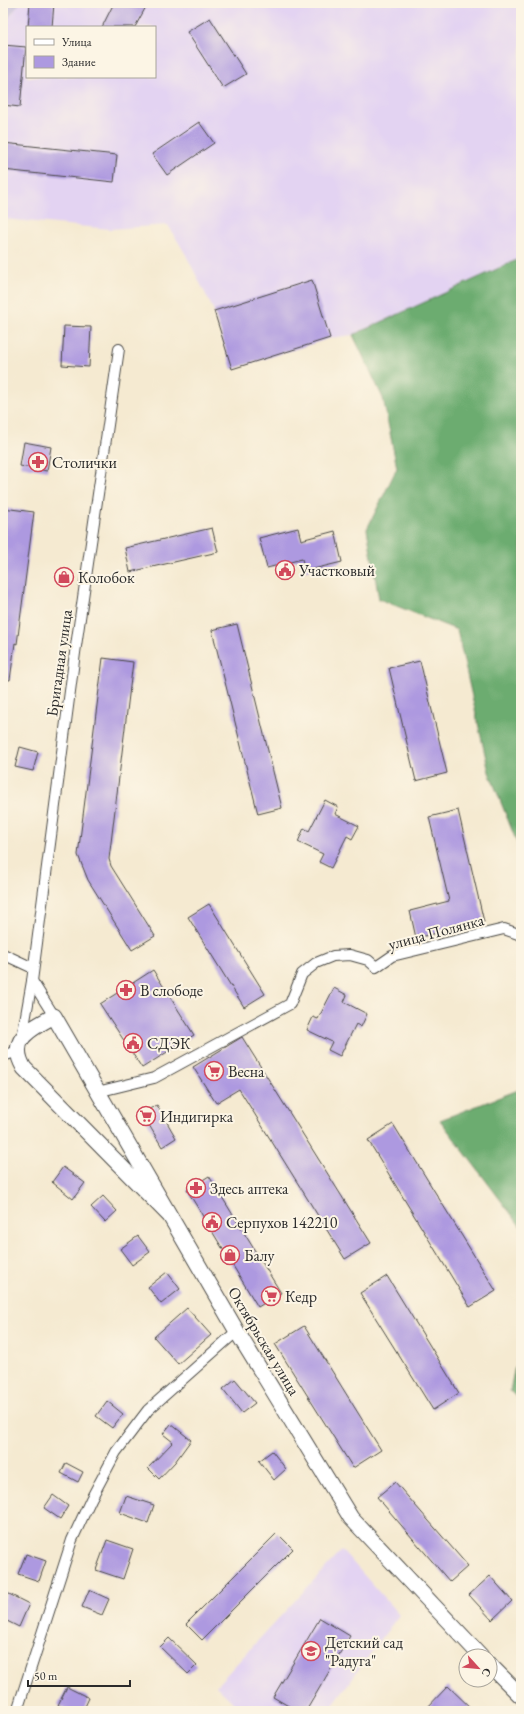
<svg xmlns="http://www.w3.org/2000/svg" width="524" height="1714" font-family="'EB Garamond',serif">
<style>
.built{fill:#e3d3f2;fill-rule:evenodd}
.industrial{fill:#c6c0da}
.forest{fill:#6cac6f;stroke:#4c6c4d}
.building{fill:#ad99e0}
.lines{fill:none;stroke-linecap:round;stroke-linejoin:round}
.street-casing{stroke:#494844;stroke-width:12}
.secondary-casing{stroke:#494844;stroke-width:17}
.street{stroke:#fff;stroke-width:10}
.secondary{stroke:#fff;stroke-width:15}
.labels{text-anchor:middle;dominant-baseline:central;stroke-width:4;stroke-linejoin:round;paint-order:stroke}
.poi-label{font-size:16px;fill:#2b2b2b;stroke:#fcf5e5;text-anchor:start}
.street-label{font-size:16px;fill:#2b2b2b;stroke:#fcf5e5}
</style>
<rect width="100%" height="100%" fill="#fcf5e5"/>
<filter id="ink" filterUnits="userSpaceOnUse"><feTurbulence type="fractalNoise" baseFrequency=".025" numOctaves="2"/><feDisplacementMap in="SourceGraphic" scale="8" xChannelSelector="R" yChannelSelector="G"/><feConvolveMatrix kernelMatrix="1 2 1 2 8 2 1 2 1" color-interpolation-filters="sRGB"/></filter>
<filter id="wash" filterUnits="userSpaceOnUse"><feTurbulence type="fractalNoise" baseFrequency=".012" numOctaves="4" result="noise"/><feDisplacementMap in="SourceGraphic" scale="16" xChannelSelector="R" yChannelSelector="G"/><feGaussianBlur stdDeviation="0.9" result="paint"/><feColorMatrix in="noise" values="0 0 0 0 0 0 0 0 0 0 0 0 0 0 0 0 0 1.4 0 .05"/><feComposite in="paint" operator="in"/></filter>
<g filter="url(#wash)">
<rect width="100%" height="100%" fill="#f5ead1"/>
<g class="built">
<path d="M20 3H521V258L353 335 330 338 232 369 214 311 185 253 168 225 110 229 3 219V25ZM27 27H155V77H27Z"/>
<path d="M342 1550 399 1615 328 1711H242L216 1686Z"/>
</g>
<path class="industrial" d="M3 3H20L3 25Z"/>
<g class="forest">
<path d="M521 258V853L489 772 457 630 379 599 367 529 397 468 383 398 353 335Z"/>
<path d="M521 1089V1227L440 1120Z"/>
<path d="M521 1337V1402L510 1391Z"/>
</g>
<g id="blocks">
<g class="building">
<path d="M30 3H54L52 27H28Z"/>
<path d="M114 3H148L135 27H102Z"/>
<path d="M210 18 246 74 223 88 187 32Z"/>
<path d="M3 45 26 47 20 107 3 105Z"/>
<path d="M199 122 214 143 167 175 152 154Z"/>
<path d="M3 143 117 155 114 182 3 170Z"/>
<path d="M312 280 330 338 232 369 214 311Z"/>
<path d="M64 326 91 327 89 367 62 365Z"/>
<path d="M24 442 51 447 47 471 20 466Z"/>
<path d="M3 508 34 512 17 644 15 643 10 680 3 679V550L5 535 3 534Z"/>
<path d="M212 528 218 552 130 572 125 548Z"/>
<path d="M298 528 301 540 335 531 342 562 305 571 302 559 267 568 259 538Z"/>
<path d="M237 624 282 808 258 814 212 630Z"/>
<path d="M103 658 133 662 109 859 111 866 155 936 132 950 88 880 78 855Z"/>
<path d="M420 661 447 773 416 781 389 668Z"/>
<path d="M20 747 38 752 33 771 15 767Z"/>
<path d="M325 800 338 807 335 814 359 826 352 839 347 836 331 868 319 862 323 854 298 842 304 828 309 831Z"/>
<path d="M458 810 484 922 416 938 410 911 449 901 429 817Z"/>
<path d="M209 904 265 994 244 1007 188 917Z"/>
<path d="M153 970 194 1035 142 1068 100 1004Z"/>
<path d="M334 988 347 995 344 1002 367 1014 361 1027 356 1024 340 1056 328 1050 332 1042 307 1030 313 1017 318 1019Z"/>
<path d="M242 1037 371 1243 345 1259 239 1089 216 1103 193 1067Z"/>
<path d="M157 1105 176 1138 162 1147 142 1113Z"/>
<path d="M393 1124 496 1291 470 1307 368 1140Z"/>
<path d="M63 1167 85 1183 73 1199 52 1182Z"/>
<path d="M209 1176 281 1293 258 1307 187 1190Z"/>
<path d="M103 1196 117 1211 105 1222 91 1207Z"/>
<path d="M138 1236 150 1252 132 1265 120 1249Z"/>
<path d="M167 1272 180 1289 161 1304 148 1287Z"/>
<path d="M387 1276 459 1393 433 1410 360 1293Z"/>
<path d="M187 1308 211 1335 178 1364 154 1337Z"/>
<path d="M304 1326 381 1450 353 1468 275 1344Z"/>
<path d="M235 1379 255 1403 242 1413 223 1389Z"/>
<path d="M107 1401 123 1414 112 1428 96 1416Z"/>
<path d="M171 1424 191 1440 175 1462 159 1479 148 1468 173 1442 163 1434Z"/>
<path d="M272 1451 286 1469 274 1480 259 1461Z"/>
<path d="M66 1463 83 1472 78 1482 61 1473Z"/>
<path d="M395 1482 468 1566 450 1582 377 1497Z"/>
<path d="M53 1495 68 1506 60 1519 44 1508Z"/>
<path d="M126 1496 154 1505 148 1523 120 1513Z"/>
<path d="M277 1533 293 1549 202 1640 186 1624Z"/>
<path d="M107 1540 133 1549 123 1579 96 1570Z"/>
<path d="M26 1554 46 1561 39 1581 18 1574Z"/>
<path d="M490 1576 512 1601 492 1620 469 1595Z"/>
<path d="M89 1590 109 1599 102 1615 82 1607Z"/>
<path d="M7 1593 29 1604 19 1627 3 1619V1601Z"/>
<path d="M320 1618 350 1636 306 1711H297L273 1697Z"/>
<path d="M169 1638 197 1665 188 1674 160 1647Z"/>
<path d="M448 1686 474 1711H424Z"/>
<path d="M67 1687 89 1698 83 1711H71L58 1705Z"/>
</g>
</g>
</g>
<g filter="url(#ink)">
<use href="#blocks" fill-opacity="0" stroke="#494844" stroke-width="1"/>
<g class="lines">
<g class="street-casing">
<g id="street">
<path d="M3 954 33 968"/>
<path d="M32 981 54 1016"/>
<path d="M22 1038 32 981 75 653 119 349"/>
<path d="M3 1056 18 1051"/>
<path d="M97 1092 154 1078 290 1004 302 974 316 963 333 956 350 955 368 960 376 967 392 956 504 929 521 935"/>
<path d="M17 1711 72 1540 91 1499 116 1452 148 1410 237 1331"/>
</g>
</g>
<g class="secondary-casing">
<g id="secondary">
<path d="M169 1215 24 1068C7 1039 31 1029 54 1016L239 1335 351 1518 481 1656"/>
<path d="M490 1665 521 1696"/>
</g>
</g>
<use href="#street" class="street"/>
<use href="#secondary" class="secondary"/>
</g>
</g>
<defs>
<g id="pharmacy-ring" transform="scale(1)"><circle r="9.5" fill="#fcf5e5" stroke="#d1495b" stroke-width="1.5"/><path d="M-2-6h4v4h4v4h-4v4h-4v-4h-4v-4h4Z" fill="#d1495b"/></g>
<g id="civic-ring" transform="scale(1)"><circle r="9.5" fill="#fcf5e5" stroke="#d1495b" stroke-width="1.5"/><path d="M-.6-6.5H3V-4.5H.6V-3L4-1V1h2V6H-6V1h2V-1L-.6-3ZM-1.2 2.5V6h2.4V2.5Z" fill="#d1495b"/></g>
<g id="shop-ring" transform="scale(1)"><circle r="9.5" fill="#fcf5e5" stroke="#d1495b" stroke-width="1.5"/><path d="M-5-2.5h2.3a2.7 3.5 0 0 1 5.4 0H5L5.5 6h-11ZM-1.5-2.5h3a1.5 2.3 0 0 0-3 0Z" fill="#d1495b"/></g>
<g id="supermarket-ring" transform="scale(1)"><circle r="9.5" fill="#fcf5e5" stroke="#d1495b" stroke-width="1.5"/><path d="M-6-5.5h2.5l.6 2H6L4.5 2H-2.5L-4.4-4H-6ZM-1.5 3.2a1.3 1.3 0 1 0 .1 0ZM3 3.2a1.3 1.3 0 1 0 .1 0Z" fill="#d1495b"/></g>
<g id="school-ring" transform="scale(1)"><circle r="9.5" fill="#fcf5e5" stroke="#d1495b" stroke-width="1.5"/><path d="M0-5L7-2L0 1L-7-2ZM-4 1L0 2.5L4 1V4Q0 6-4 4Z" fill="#d1495b"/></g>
</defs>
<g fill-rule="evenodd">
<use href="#pharmacy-ring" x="38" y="462"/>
<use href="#civic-ring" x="285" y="570"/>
<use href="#shop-ring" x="64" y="577"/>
<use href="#pharmacy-ring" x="126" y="990"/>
<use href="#civic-ring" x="133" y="1043"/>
<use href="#supermarket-ring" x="214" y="1071"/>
<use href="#supermarket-ring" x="146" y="1116"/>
<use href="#pharmacy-ring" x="196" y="1188"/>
<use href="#civic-ring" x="212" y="1222"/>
<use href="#shop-ring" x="230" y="1255"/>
<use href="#supermarket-ring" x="271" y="1296"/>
<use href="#school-ring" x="311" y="1651"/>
</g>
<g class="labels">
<g class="poi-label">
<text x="52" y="462">Столички</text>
<text x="299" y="570">Участковый</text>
<text x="78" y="577">Колобок</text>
<text x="140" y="990">В слободе</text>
<text x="147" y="1043">СДЭК</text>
<text x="228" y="1071">Весна</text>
<text x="160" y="1116">Индигирка</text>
<text x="210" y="1188">Здесь аптека</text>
<text x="226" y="1222">Серпухов 142210</text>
<text x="244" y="1255">Балу</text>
<text x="285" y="1296">Кедр</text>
<text x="325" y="1642">Детский сад<tspan x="325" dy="18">"Радуга"</tspan></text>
</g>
<g class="street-label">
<text transform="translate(59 663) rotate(-82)">Бригадная улица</text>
<text transform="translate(436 932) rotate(-15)">улица Полянка</text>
<text transform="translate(264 1341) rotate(59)">Октябрьская улица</text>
</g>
</g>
<rect width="524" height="1714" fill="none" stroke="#fcf5e5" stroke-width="16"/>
<rect x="26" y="26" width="130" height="52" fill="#fcf5e5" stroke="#a8a49b"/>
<rect x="34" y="39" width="20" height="6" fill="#ffffff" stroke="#a8a49b"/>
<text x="62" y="46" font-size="12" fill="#2b2b2b">Улица</text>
<rect x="34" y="56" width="20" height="12" fill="#ad99e0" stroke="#a8a49b"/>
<text x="62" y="66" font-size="12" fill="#2b2b2b">Здание</text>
<g transform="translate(478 1668) rotate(117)"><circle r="19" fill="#fcf5e5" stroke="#a8a49b"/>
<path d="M0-3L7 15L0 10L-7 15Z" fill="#d1495b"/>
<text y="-6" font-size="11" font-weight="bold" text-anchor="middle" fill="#2b2b2b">С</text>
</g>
<path d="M28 1680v6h102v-6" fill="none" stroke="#2b2b2b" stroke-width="2"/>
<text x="34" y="1680" font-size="12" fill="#2b2b2b" stroke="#fcf5e5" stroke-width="3" paint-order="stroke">50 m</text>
</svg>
